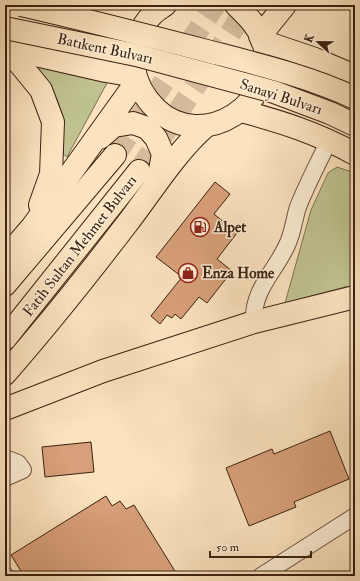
<svg xmlns="http://www.w3.org/2000/svg" width="360" height="581" font-family="'IM FELL Double Pica',serif">
<style>
.green{fill:#c0c391;stroke:#7e7250}
.building{fill:#d8a07a;stroke:#3c2110}
.lines{fill:none;stroke-linecap:round;stroke-linejoin:round}
.highway-tunnel{stroke:#d5bc9c;stroke-width:22;stroke-dasharray:22 11;stroke-linecap:butt}
.street-casing{stroke:#6c523c;stroke-width:18}
.highway-casing{stroke:#3c2110;stroke-width:24}
.street{stroke:#fcedd5;stroke-width:16}
.highway{stroke:#fbe3bf;stroke-width:22}
.primary-bridge-casing{stroke:#3c2110;stroke-width:24;stroke-linecap:butt}
.primary-bridge{stroke:#fbe3bf;stroke-width:22}
.labels{text-anchor:middle;dominant-baseline:central;stroke-width:3;stroke-linejoin:round;paint-order:stroke}
.street-label{font-size:15px;fill:#3c2110;stroke:#fcedd5}
.poi-label{font-size:15px;font-weight:bold;fill:#3c2110;stroke:#fcedd5;text-anchor:start}
</style>
<rect width="100%" height="100%" fill="#fbe3bf"/>
<filter id="stains"><feTurbulence type="fractalNoise" baseFrequency=".005" numOctaves="4"/><feColorMatrix values="0 0 0 0 .2 0 0 0 0 .09 0 0 0 0 .02 0 0 0 .5 -.17"/></filter>
<radialGradient id="worn" r=".72"><stop offset=".6" stop-color="#630" stop-opacity="0"/><stop offset="1" stop-color="#630" stop-opacity=".3"/></radialGradient>
<g class="green">
<path d="M32 65 107 83 67 157 63 154C64 133 64 114 55 95 50 84 40 74 32 65Z"/>
<path d="M337 167 355 173V286L345 287 285 303 311 210 328 173Z"/>
</g>
<g class="building">
<path d="M215 182 230 194 214 214 237 233 217 259 232 271 207 303 199 297 181 319 175 314 172 318 167 315 160 324 151 316 182 277 156 257Z"/>
<path d="M330 431 349 479 294 502 296 507 249 526 226 468 272 449 274 454Z"/>
<path d="M91 442 94 472 45 477 42 447Z"/>
<path d="M106 496 112 506 120 501 126 509 134 505 178 576H24L11 555Z"/>
</g>
<g class="lines">
<g class="highway-tunnel">
<path d="M115 155 215 5"/>
<path d="M139 171 249 5"/>
</g>
<g class="street-casing">
<g id="street">
<path d="M254 322C252 290 275 272 287 245 293 233 294 219 298 207 307 184 319 162 329 140"/>
<path d="M5 460 8 459 18 463 23 470 5 478"/>
<path d="M5 575 6 576"/>
<path d="M261 576 355 516"/>
</g>
</g>
<g class="highway-casing">
<g id="highway">
<path d="M165 5C161 8 156 11 153 14 140 26 132 49 134 67 136 84 144 97 156 109 203 154 282 102 263 41 258 26 247 16 236 5"/>
<path d="M260 36 285 5"/>
<path d="M262 41 315 59 355 76"/>
<path d="M5 48 106 71 135 76"/>
<path d="M5 53 19 63 41 90 53 122 51 174 40 205"/>
<path d="M241 111C282 122 317 133 355 154"/>
<path d="M100 138 114 126 133 123 147 128 156 138 163 154 159 175 156 181"/>
<path d="M5 258 32 227 137 81"/>
<path d="M5 285 115 155"/>
<path d="M5 339 139 171"/>
<path d="M5 374C47 326 87 276 126 225 151 193 175 153 206 126"/>
<path d="M5 409 103 371 254 322 355 297"/>
</g>
</g>
<use href="#street" class="street"/>
<use href="#highway" class="highway"/>
<g class="primary-bridge-casing">
<g id="primary-bridge">
<path d="M21 5C83 19 145 35 207 51 257 64 308 76 355 98"/>
<path d="M5 28 136 55 274 92 330 113 355 125"/>
</g>
</g>
<use href="#primary-bridge" class="primary-bridge"/>
</g>
<defs>
<g id="fuel-ring" transform="scale(1)"><circle r="9.5" fill="#fcedd5" stroke="#8f2418" stroke-width="1.5"/><path d="M-5.5-6h7V0h2V4h1.3V-2.5L3-4.5l.8-.8L6-3V5H2.5V1h-1V6h-7ZM-4.2-4.7v3.2H.2V-4.7Z" fill="#8f2418"/></g>
<g id="shop-ring" transform="scale(1)"><circle r="9.5" fill="#fcedd5" stroke="#8f2418" stroke-width="1.5"/><path d="M-5-2.5h2.3a2.7 3.5 0 0 1 5.4 0H5L5.5 6h-11ZM-1.5-2.5h3a1.5 2.3 0 0 0-3 0Z" fill="#8f2418"/></g>
</defs>
<g fill-rule="evenodd">
<use href="#fuel-ring" x="200" y="227"/>
<use href="#shop-ring" x="188" y="273"/>
</g>
<g class="labels">
<g class="street-label">
<text transform="translate(105 49) rotate(12)">Batıkent Bulvarı</text>
<text transform="translate(281 97) rotate(18)">Sanayi Bulvarı</text>
<text transform="translate(80 246) rotate(-52)">Fatih Sultan Mehmet Bulvarı</text>
</g>
<g class="poi-label">
<text x="214" y="227">Alpet</text>
<text x="202" y="273">Enza Home</text>
</g>
</g>
<rect width="360" height="581" fill="none" stroke="#fbe3bf" stroke-width="20"/>
<rect x="6" y="6" width="348" height="569" fill="none" stroke="#3c2110" stroke-width="2"/>
<rect x="10" y="10" width="340" height="561" fill="none" stroke="#3c2110"/>
<g transform="translate(318 42) rotate(292)" stroke="#fcedd5" stroke-width="3" paint-order="stroke">
<path d="M0-3L7 15L0 10L-7 15Z" fill="#3c2110"/>
<text y="-6" font-size="11" font-weight="bold" text-anchor="middle" fill="#3c2110">K</text>
</g>
<path d="M210 551v6h101v-6" fill="none" stroke="#3c2110" stroke-width="2"/>
<text x="216" y="551" font-size="12" fill="#3c2110" stroke="#fcedd5" stroke-width="3" paint-order="stroke">50 m</text>
<rect width="100%" height="100%" filter="url(#stains)"/>
<rect width="100%" height="100%" fill="url(#worn)"/>
</svg>
